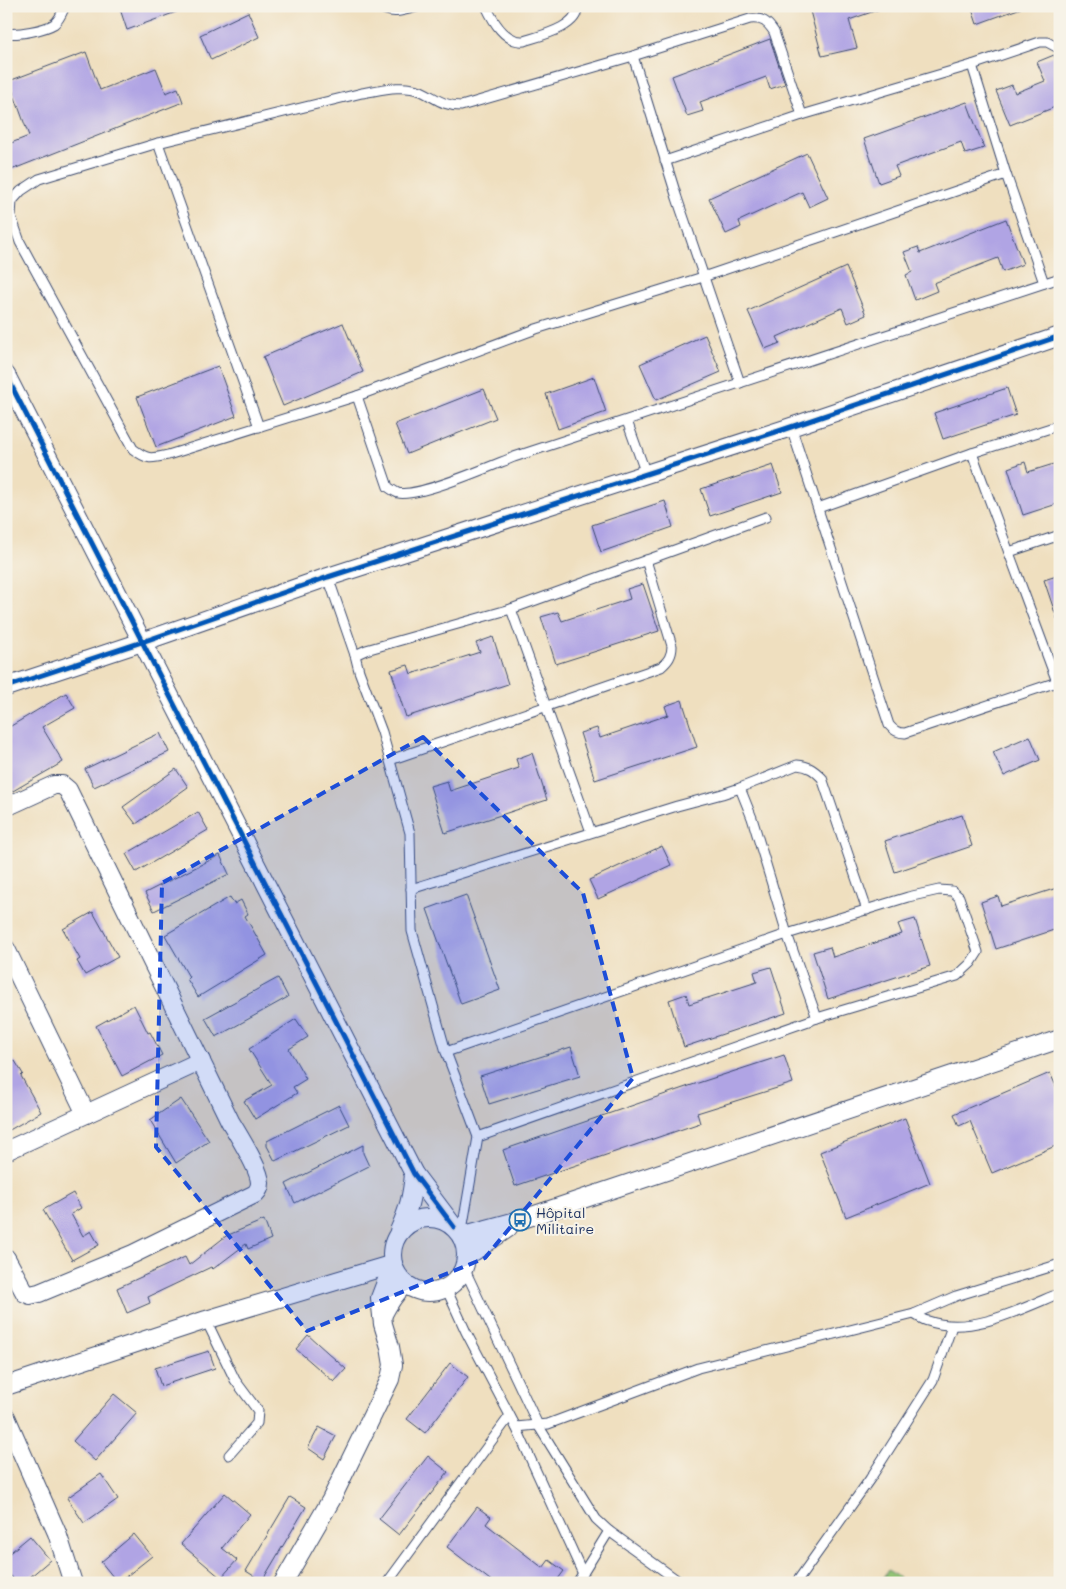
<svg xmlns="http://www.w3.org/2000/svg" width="1066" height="1589" font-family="Mali,sans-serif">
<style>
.green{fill:#92c374;stroke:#567969}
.building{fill:#b0a4e4}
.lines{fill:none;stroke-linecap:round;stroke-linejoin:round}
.lane-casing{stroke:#3b496d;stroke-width:11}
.street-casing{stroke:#3b496d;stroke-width:20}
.lane{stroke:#fff;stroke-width:9}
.street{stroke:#fff;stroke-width:18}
.cycleway-casing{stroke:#f7f3e8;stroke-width:8}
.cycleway{stroke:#0057b8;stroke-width:5}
.marked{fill:#1d4ed8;fill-opacity:0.2;stroke:#1d4ed8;stroke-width:4;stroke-dasharray:10 6;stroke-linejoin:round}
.labels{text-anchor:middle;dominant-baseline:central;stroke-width:4;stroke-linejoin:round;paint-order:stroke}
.poi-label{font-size:14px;fill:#1b2f5e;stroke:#f7f3e8;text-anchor:start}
</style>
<rect width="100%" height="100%" fill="#f7f3e8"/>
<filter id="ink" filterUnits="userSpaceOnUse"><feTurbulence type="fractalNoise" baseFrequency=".02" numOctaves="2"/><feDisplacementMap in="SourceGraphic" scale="10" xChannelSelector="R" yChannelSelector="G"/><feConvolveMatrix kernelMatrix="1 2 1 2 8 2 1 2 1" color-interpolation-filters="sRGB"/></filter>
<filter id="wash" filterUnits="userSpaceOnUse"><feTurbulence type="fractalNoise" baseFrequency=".0096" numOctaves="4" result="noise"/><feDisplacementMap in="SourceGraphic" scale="20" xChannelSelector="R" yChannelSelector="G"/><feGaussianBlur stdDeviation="1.12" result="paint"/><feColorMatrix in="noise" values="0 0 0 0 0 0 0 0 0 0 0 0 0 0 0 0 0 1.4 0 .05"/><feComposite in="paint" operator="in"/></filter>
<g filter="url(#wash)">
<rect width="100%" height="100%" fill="#efdfbf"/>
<path class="green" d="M888 1570 906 1583H879Z"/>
<g id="blocks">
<g class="building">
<path d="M119 6H187V8L127 30Z"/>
<path d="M828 6H883V8L849 20 857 48 822 56 810 11Z"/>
<path d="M971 6H1021V8L977 24Z"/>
<path d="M248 12 259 37 211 60 200 35Z"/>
<path d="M770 39 785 84 770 89 766 77 700 102 703 111 687 116 672 76Z"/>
<path d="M86 52 100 90 156 68 166 93 178 88 183 102 6 172V145L29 136 9 81Z"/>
<path d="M1054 55 1060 70V105L1010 125 996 91 1012 85 1015 93 1045 81 1037 62Z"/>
<path d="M967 102 984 148 965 154 961 142 895 166 899 176 879 183 864 139Z"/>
<path d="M807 153 828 198 809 207 802 192 739 221 741 227 726 234 709 198Z"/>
<path d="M1006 219 1023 264 1003 272 998 258 934 283 937 291 915 300 906 275 912 272 904 252 918 247 920 253Z"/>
<path d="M846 267 866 315 848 323 842 308 777 337 780 343 765 349 748 311Z"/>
<path d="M343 323 363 372 283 406 263 357Z"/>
<path d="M705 335 721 372 656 400 640 364Z"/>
<path d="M218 366 236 416 156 447 137 397Z"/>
<path d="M594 377 606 412 558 429 546 394Z"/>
<path d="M1007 388 1016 415 943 439 934 413Z"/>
<path d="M484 389 496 418 407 454 395 424Z"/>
<path d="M1025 462 1028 472 1060 462V503L1023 515 1008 468Z"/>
<path d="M773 465 782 492 710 516 701 489Z"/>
<path d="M665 501 673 527 601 552 592 525Z"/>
<path d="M1060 575V619H1057L1044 580Z"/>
<path d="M643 584 659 631 556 664 541 617 558 612 562 621 630 599 627 589Z"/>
<path d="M493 637 508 684 406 717 391 670 408 665 411 674 480 652 476 643Z"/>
<path d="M66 693 75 708 42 727 63 762 6 795V729Z"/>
<path d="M682 700 697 747 595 780 580 733 597 728 600 738 668 715 665 706Z"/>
<path d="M160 733 169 752 94 787 85 769Z"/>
<path d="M1030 736 1040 760 1004 776 993 752Z"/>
<path d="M532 753 547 800 445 833 430 786 447 781 450 791 519 768 516 759Z"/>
<path d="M176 769 188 787 136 824 123 807Z"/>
<path d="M198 812 208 830 136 872 126 854Z"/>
<path d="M962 815 972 846 895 872 885 841Z"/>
<path d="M662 846 671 865 598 899 589 880Z"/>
<path d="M220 855 229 874 154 911 145 893Z"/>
<path d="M1060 887V928L996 949 981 902 998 896 1001 906Z"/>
<path d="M466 895 500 990 461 1004 427 909Z"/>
<path d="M230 897 234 904 241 900 248 914 245 916 267 955 198 997 187 979 189 977 165 935Z"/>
<path d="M93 912 118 957 85 975 77 961 80 959 63 929Z"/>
<path d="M915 919 930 966 828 999 813 952 830 947 833 957 902 934 898 924Z"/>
<path d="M771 967 786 1013 684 1047 669 1000 686 994 689 1004 757 982 754 972Z"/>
<path d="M278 978 288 997 216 1037 205 1018Z"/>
<path d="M134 1005 148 1033 150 1032 162 1055 122 1076 96 1026Z"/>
<path d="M296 1019 308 1037 289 1049 306 1079 293 1087 297 1093 255 1119 244 1101 272 1085 249 1049Z"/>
<path d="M571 1047 580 1076 489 1104 480 1076Z"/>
<path d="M6 1051 13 1062 15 1061 23 1074 21 1076 41 1112 6 1132Z"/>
<path d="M784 1055 793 1083 697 1113 700 1123 515 1186 503 1150 692 1085Z"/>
<path d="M1050 1073 1060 1095V1144L992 1173 970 1121 959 1126 954 1114Z"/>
<path d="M181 1099 209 1141 176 1163 150 1120Z"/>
<path d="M339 1105 349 1125 275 1161 267 1146V1141Z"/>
<path d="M905 1118 930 1183 846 1217 820 1152Z"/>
<path d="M363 1145V1153L369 1166 295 1203 286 1184Z"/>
<path d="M73 1193 81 1208 71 1214 83 1236 91 1231 99 1245 72 1260 43 1210Z"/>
<path d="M264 1220 271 1239 248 1249 246 1244 213 1269 211 1267 148 1297 150 1303 127 1313 117 1288 185 1257 189 1265 226 1236Z"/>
<path d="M308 1335 346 1369 334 1382 296 1349Z"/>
<path d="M209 1351 215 1368 161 1386 155 1368Z"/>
<path d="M450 1363 468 1377 425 1433 407 1419Z"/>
<path d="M114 1394 137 1413 95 1461 73 1441Z"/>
<path d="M319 1427 336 1436 324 1459 308 1448Z"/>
<path d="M428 1456 448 1472 399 1535 379 1519Z"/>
<path d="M101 1474 118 1499 84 1523 67 1498Z"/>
<path d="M225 1493 250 1514 222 1548 237 1560 221 1578 181 1544Z"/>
<path d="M290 1497 306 1507 262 1581 246 1571Z"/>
<path d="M477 1507 491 1517 486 1524 543 1568 549 1560 564 1571 558 1579 562 1583H494L447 1547Z"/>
<path d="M134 1534 152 1556 118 1583 101 1562Z"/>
<path d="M30 1536 50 1560 23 1583H17L6 1570V1556Z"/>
</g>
</g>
</g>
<g filter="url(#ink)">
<use href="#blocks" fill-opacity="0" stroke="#3b496d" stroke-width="1"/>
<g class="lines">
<g class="lane-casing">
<g id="lane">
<path d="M379 6C391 16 406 10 420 6"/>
<path d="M486 6C493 21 505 43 524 41 539 36 580 27 577 6"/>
<path d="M6 33C18 35 44 30 54 24 60 19 62 13 65 6"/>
<path d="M633 56 677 198 740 383"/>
<path d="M972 65 1006 174 703 277 536 329 357 396 388 487C391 489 395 492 398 493 418 498 491 466 514 457L1060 278"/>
<path d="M158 143 259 427"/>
<path d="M665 161 802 115 972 65 1040 42H1047L1060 49"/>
<path d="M1006 174 1044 283"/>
<path d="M357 396 168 455C150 459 148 460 133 449L20 242 11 216 12 201 21 191 39 179 158 143 362 93C381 90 402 84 421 91 436 98 443 106 461 106L633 56 750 19C762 18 767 21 774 32L802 115"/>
<path d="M627 421 646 474"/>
<path d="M791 427 889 725C894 731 898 733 905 733L1060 681"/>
<path d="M972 453 1060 425"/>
<path d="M818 508 972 453 1060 690"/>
<path d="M1009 552 1060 535"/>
<path d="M328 577 355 655"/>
<path d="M511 609 766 517"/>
<path d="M390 760 661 667C668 661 672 656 672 646L646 560"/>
<path d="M740 788 797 765C809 766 814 770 822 778L867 910"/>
<path d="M411 889 677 806 722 794 740 788 752 818 787 934 817 1018 478 1137"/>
<path d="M446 1052 787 934 908 897 939 890 952 891 959 897 978 952 971 963 957 976 817 1018"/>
<path d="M461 1236 478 1137 446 1052 412 931 410 833 382 732 359 671 355 655 366 650 511 609 591 832"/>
<path d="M464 1268 538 1425 596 1519 609 1531 681 1583"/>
<path d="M446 1288 466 1332 516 1427 583 1574"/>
<path d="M914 1314C919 1317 923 1320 928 1321 971 1336 1021 1309 1060 1293"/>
<path d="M206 1320 235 1380 258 1411 257 1423 229 1455"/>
<path d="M516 1427 548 1424 698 1368 914 1314 956 1296 1060 1264"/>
<path d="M387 1583 509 1417"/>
<path d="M577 1583 609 1531"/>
<path d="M796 1583 870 1479 933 1380 952 1326"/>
</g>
</g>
<g class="street-casing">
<g id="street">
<path d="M6 375 414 1174 454 1227"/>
<path d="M6 687 142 642 328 577 782 430 1060 336"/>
<path d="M6 807 54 785H62L68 790 230 1121C238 1135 260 1169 260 1183 260 1188 258 1191 255 1194L133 1254 39 1293 30 1295 25 1293 6 1258"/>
<path d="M6 949 86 1114"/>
<path d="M6 1151 201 1061"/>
<circle cx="429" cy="1255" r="37"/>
<path d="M399 1231C408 1211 412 1197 414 1174"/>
<path d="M461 1236 520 1220 1060 1039"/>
<path d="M467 1256 508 1228"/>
<path d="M382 1316C388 1304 394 1294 404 1285L408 1286"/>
<path d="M6 1386 206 1320 393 1264"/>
<path d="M6 1417 57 1533 73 1583"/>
<path d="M283 1583 331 1500 390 1379 393 1365 390 1347 383 1324 380 1298 393 1264"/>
</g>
</g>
<use href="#lane" class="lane"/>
<use href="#street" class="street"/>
<g class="cycleway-casing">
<g id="cycleway">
<path d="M6 375 414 1174 454 1227"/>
<path d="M6 687 142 642 328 577 782 430 1060 336"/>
</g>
</g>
<use href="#cycleway" class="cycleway"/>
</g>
</g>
<path class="marked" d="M423 737 583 893 633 1078 485 1258 307 1331 156 1147 162 883Z"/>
<defs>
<g id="bus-ring" transform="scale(1.125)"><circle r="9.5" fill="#f7f3e8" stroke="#1f6fb2" stroke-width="1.5"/><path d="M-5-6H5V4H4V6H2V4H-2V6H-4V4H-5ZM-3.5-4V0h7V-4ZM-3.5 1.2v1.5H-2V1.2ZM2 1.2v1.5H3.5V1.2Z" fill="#1f6fb2"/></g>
</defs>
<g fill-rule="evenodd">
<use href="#bus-ring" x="520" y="1220"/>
</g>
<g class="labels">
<g class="poi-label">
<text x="536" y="1212">Hôpital<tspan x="536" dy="16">Militaire</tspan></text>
</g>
</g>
<rect width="1066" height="1589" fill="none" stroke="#f7f3e8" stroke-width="25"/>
</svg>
